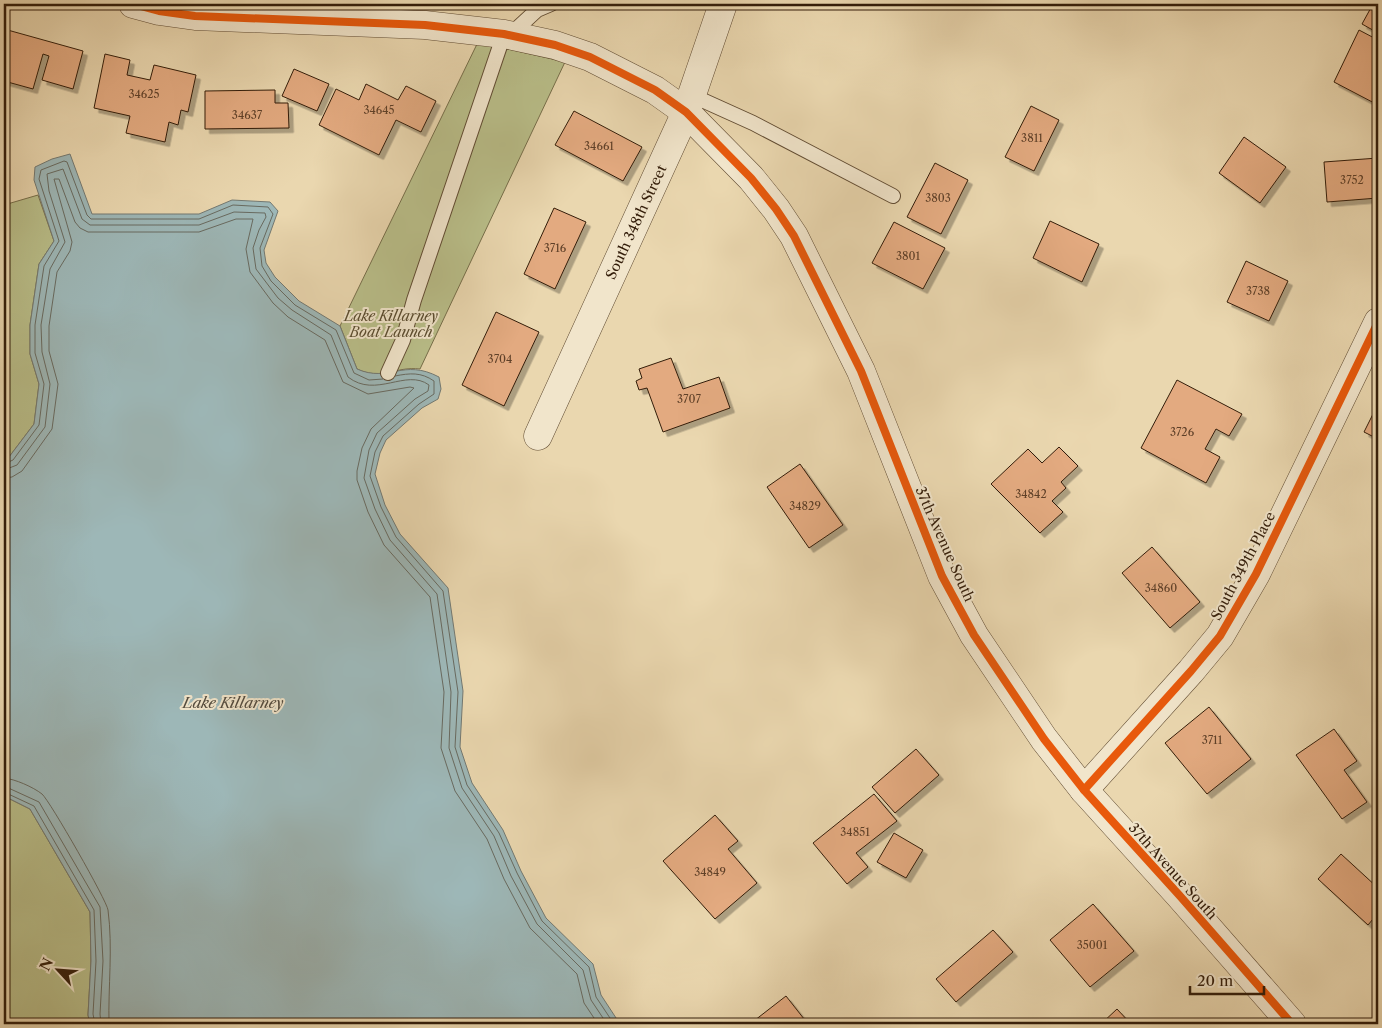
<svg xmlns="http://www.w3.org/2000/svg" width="1382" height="1028" font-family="'Libre Caslon Text',serif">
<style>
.green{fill:#b9be89;stroke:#766e4a}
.water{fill:#9db7b7;stroke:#737972}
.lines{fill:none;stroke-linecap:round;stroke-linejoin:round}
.shore{stroke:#686a60;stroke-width:1}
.building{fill:#e3aa80;stroke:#331d0a;filter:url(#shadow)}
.service-casing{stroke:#614c33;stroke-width:16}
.minor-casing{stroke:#614c33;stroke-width:29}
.tertiary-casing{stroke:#614c33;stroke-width:29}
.service{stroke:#f1e5cb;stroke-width:14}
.minor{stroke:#f1e5cb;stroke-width:28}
.tertiary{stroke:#f1e5cb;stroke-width:28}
.cycleway-casing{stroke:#f1e5cb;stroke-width:11}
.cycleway{stroke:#e8590c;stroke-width:8}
.labels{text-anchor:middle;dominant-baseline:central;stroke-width:4;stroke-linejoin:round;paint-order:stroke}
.number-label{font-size:11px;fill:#5f4028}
.street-label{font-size:14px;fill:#331d0a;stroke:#f1e5cb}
.park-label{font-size:14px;font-style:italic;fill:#5b4d30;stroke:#f1e5cb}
.water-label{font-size:15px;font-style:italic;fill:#534b3e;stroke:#f1e5cb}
</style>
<defs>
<filter id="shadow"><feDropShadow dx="4.5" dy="4.5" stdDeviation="0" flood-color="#0004"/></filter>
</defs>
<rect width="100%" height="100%" fill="#ead7af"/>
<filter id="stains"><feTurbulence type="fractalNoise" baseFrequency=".004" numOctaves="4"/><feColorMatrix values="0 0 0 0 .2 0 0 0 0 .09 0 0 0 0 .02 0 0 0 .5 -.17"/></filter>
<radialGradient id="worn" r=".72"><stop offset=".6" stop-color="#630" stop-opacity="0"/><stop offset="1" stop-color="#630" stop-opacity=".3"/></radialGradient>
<g class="green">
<path d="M478 42 565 62 420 369C395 366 382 381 357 369L340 326Z"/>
<path d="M38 195 54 241 39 264 30 325V354L39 384 34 424 9 457 4 460V205Z"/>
<path d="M4 796 30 809 90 912 91 961 88 1015 90 1024H4Z"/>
</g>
<path class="water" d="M70 154 92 214H199L232 200 270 202 278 211 264 250 266 263 275 277 299 301 340 326 357 369C389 383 403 358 439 377L441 389 438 399 422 408 386 440 380 453 375 474 385 505 400 534 448 588 463 691 460 747 472 783 503 830 521 871 546 918 593 964 601 995 620 1024H90L88 1015 91 961 90 912 30 809 4 796V460L9 457 34 424 39 384 30 354V325L39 264 54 241 34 180 35 167 52 159Z"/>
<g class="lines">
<g class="shore">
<path d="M395 376C410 373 421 372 434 381V394L419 404 383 436 375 452 370 476 381 507 396 537 443 591 458 692 455 747 467 785 499 833 517 873 542 921 589 967 596 997 614 1024"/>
<path d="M4 464 13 460 39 425 44 384 35 353V325L44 266 59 241 39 179 41 170 64 161 67 162 87 215 91 219H199L233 205 268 207 273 214 260 248 262 266 271 281 295 305 336 330 354 373 369 380 383 379"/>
<path d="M4 470 17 465 45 427 50 384 42 352 41 325 50 269 65 242 49 191 47 174 63 169 82 219 90 225H199L234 212 265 213 266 217 259 230 253 248 256 269 278 298 292 310 331 335 348 377C376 399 406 368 429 385L428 391 415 399 377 433 369 450 364 478 375 509 390 540 437 594 451 692 449 748 462 788 494 836 511 876 537 924 583 970 591 1000 607 1024"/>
<path d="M4 478 12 477 22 471 52 429 58 384 49 351V326L57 272 70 251 72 242 54 179H59L75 222 80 228 88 232H199L236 219H253L246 249 250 272 273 303 288 317 325 340 343 382 368 394 410 387 414 388 371 429 362 448 357 471V480L368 512 384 545 430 597 444 692 441 748 455 791 487 839 504 879 530 928 577 974 584 1003 598 1024"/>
<path d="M4 778C15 779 33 787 42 794 50 801 107 901 108 910 113 948 108 987 109 1024"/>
<path d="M4 786 39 802 100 907 103 961 100 1014 101 1024"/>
<path d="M4 792 34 806 94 910 96 961 93 1014 95 1024"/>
</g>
</g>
<g class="building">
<path d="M1373 4H1378V33L1362 24Z"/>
<path d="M4 29 83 51 73 89 42 80 49 56 43 54 33 89 4 81Z"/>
<path d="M1359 30 1378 40V105L1334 82Z"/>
<path d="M105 54 130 60 127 75 150 80 154 65 196 75 188 112 181 110 178 125 169 122 165 142 126 133 130 116 94 108Z"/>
<path d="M294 69 329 84 317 111 282 96Z"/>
<path d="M366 84 398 100 406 86 436 101 421 132 396 120 379 155 319 125 336 89 359 100Z"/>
<path d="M275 90V103H288L289 128 205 129V91Z"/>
<path d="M1031 106 1059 120 1034 171 1005 157Z"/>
<path d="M574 111 642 147 623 181 555 145Z"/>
<path d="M1244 137 1286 167 1260 203 1219 173Z"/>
<path d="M1378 158V198L1327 202 1324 162Z"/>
<path d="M935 163 968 180 941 234 907 217Z"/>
<path d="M554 208 586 222 555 289 524 274Z"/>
<path d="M1050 221 1099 244 1082 282 1033 258Z"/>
<path d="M894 222 945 248 923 289 872 263Z"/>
<path d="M1246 261 1288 281 1269 321 1227 302Z"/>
<path d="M496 312 539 332 504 406 462 385Z"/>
<path d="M671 358 683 389 719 377 730 408 663 432 647 388 639 390 636 381 642 378 639 369Z"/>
<path d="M1177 380 1242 414 1229 436 1216 429 1205 449 1220 457 1206 483 1141 448Z"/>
<path d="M1378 404V439L1364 432Z"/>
<path d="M1059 447 1078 466 1061 482 1066 488 1052 501 1063 512 1040 533 991 484 1028 449 1042 463Z"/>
<path d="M800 464 843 525 809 548 767 487Z"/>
<path d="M1152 547 1200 602 1170 628 1122 573Z"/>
<path d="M1209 707 1251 759 1207 794 1165 743Z"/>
<path d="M1334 729 1357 761 1344 770 1367 802 1342 819 1296 755Z"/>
<path d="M916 749 939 775 895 813 872 787Z"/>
<path d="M874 794 897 821 856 853 868 867 847 884 813 843Z"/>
<path d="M715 815 738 841 728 849 757 883 715 919 663 861Z"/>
<path d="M894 833 923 850 906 878 877 862Z"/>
<path d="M1341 854 1378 888V913L1368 925 1318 879Z"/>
<path d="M1093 904 1134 951 1090 987 1050 940Z"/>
<path d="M993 930 1013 952 956 1002 936 979Z"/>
<path d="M786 996 808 1024H750Z"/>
<path d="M1117 1009 1131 1024H1101Z"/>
</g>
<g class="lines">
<g class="service-casing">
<g id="service">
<path d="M510 35 537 10 551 4"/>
<path d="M691 95 753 123 893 196"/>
<path d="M388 373 403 340 414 300 504 34"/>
</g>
</g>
<g class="minor-casing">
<g id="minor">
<path d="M538 436 686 112 723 4"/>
<path d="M1084 790 1191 671 1220 636 1256 574 1378 322"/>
</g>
</g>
<g class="tertiary-casing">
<path id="tertiary" d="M133 4 159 11 195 16 425 25 504 34 555 45 590 57 655 90 686 112 751 178 776 209 794 236 861 371 942 576 974 635 1044 739 1084 790 1180 896 1292 1024"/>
</g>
<use href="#service" class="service"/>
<use href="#minor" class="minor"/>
<use href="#tertiary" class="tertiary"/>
<g class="cycleway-casing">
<g id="cycleway">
<path d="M133 4 159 11 195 16 425 25 504 34 555 45 590 57 655 90 686 112 751 178 776 209 794 236 861 371 942 576 974 635 1044 739 1084 790 1180 896 1292 1024"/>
<path d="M1084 790 1191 671 1220 636 1256 574 1378 322"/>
</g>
</g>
<use href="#cycleway" class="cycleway"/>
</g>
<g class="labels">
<g class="number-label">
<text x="144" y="94">34625</text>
<text x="379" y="110">34645</text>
<text x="247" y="115">34637</text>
<text x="1032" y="138">3811</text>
<text x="599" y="146">34661</text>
<text x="1352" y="180">3752</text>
<text x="938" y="198">3803</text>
<text x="555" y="248">3716</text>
<text x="908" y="256">3801</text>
<text x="1258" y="291">3738</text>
<text x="500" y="359">3704</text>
<text x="689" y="399">3707</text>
<text x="1182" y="432">3726</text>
<text x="1031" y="494">34842</text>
<text x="805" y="506">34829</text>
<text x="1161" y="588">34860</text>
<text x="1212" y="740">3711</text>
<text x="855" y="832">34851</text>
<text x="710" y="872">34849</text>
<text x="1092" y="945">35001</text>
</g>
<g class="street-label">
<text transform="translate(636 222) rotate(-65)">South 348th Street</text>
<text transform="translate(945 544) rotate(66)">37th Avenue South</text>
<text transform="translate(1243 566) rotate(-62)">South 349th Place</text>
<text transform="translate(1173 871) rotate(48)">37th Avenue South</text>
</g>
<g class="park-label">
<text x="391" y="316">Lake Killarney<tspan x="391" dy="16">Boat Launch</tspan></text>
</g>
<g class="water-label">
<text x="233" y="702">Lake Killarney</text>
</g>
</g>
<rect width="1382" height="1028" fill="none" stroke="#ead7af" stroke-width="20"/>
<rect x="5" y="5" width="1372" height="1018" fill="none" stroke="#331d0a" stroke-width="2.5"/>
<rect x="10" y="10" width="1362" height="1008" fill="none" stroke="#331d0a"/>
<g transform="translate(58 970) rotate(296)" stroke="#f1e5cb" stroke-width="4" paint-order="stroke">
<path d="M0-4L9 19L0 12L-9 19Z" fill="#331d0a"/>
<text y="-8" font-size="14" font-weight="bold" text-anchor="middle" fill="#331d0a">N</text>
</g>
<path d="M1190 986v8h74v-8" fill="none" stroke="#331d0a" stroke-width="2.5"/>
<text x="1197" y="986" font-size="15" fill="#331d0a" stroke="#f1e5cb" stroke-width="4" paint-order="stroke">20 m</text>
<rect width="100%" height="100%" filter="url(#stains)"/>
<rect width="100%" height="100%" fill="url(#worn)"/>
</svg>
